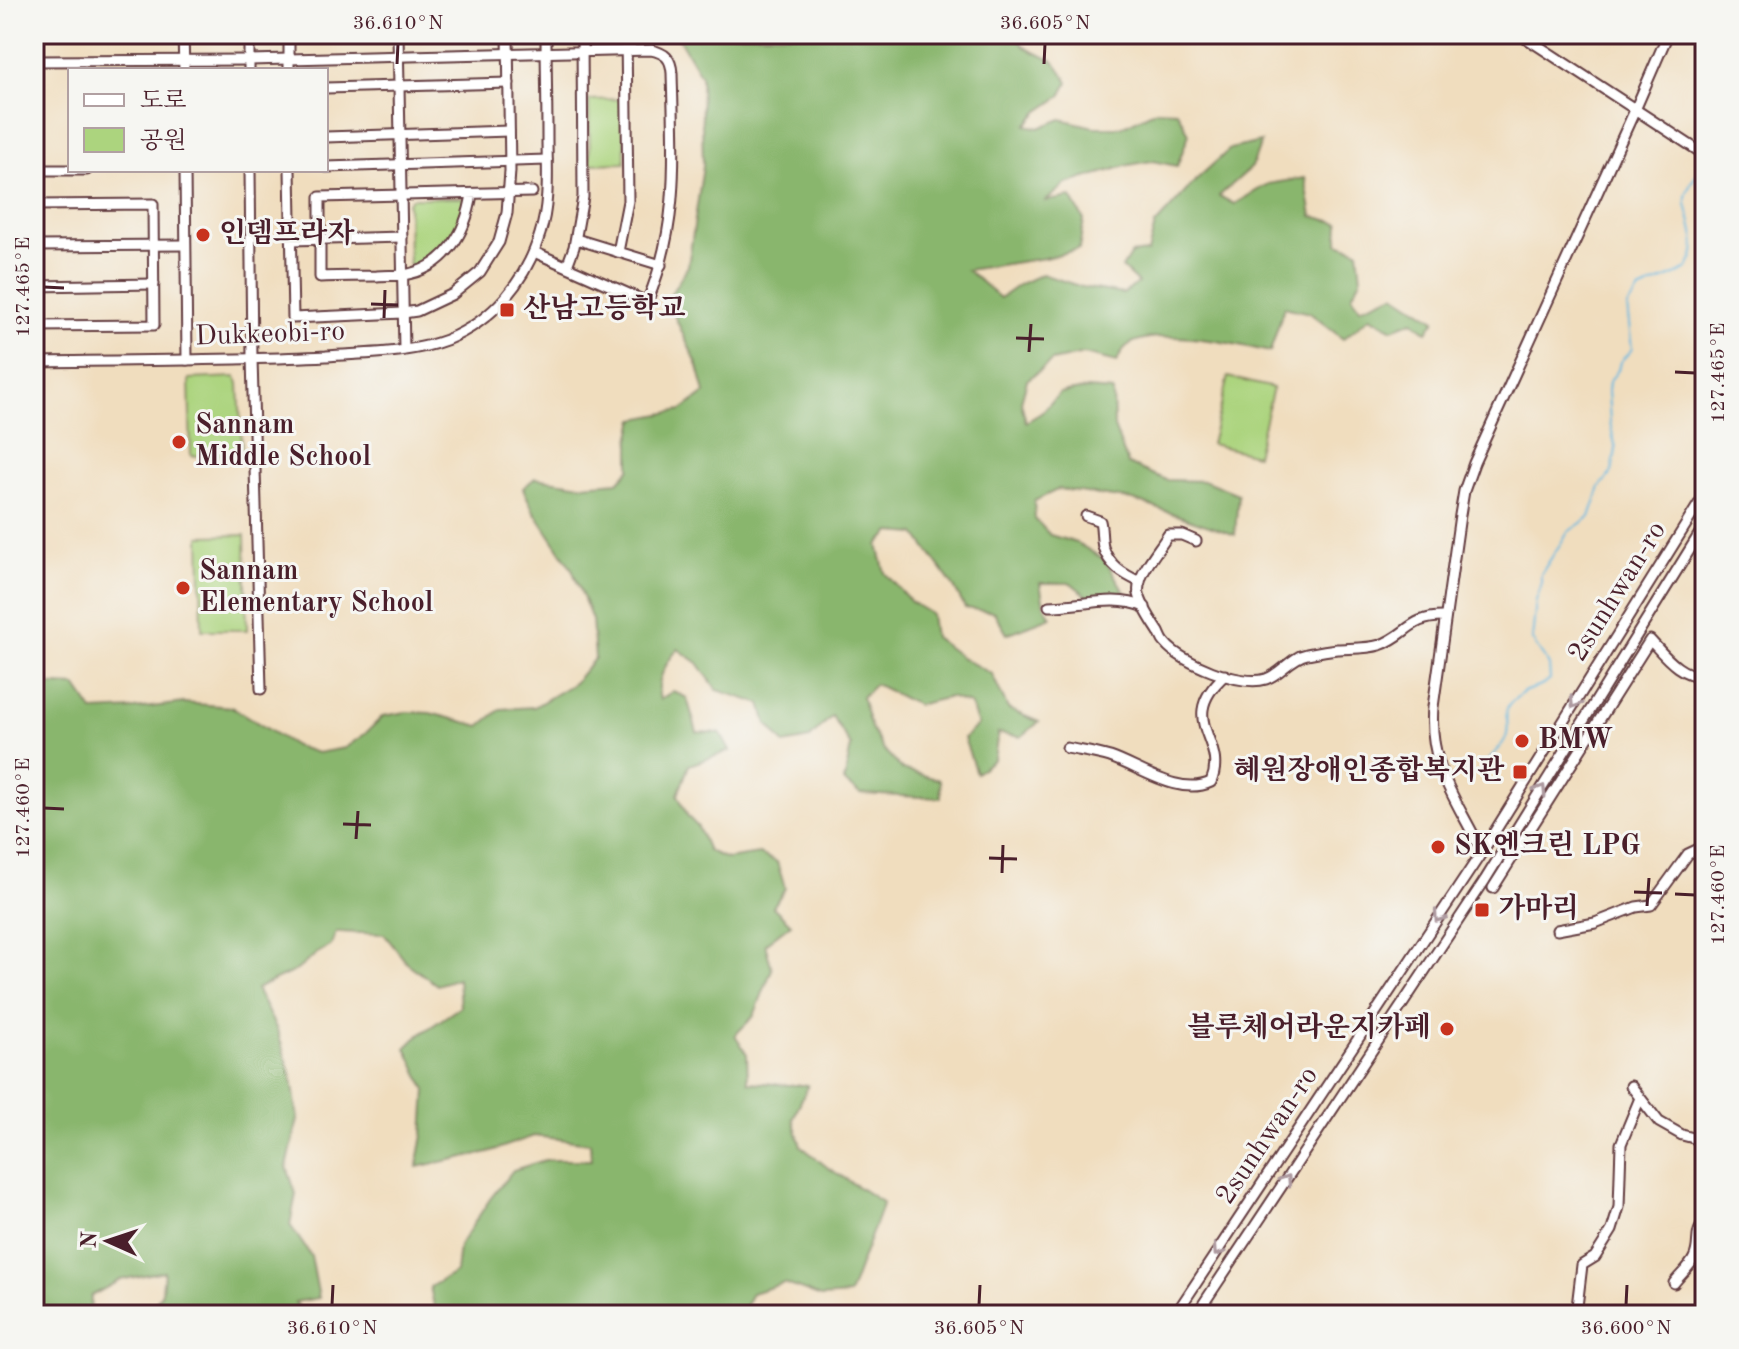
<svg xmlns="http://www.w3.org/2000/svg" width="1739" height="1349" font-family="'Old Standard TT','Noto Serif KR',serif">
<style>
.green{fill:#acd47e;stroke:#7b7a54;stroke-width:2}
.forest{fill:#89b66d;stroke:#6a6a4c;stroke-width:2}
.lines{fill:none;stroke-linecap:round;stroke-linejoin:round}
.stream{stroke:#64b8e0;stroke-width:2}
.minor-casing{stroke:#633c41;stroke-width:13}
.minor{stroke:#fff;stroke-width:9}
.oneway{stroke:#ae9aa0}
.ticks{fill:none;stroke:#4a1f2b;stroke-width:3}
.poi-dot{fill:#c8321e;stroke:#f6f6f2;stroke-width:3}
.labels{text-anchor:middle;dominant-baseline:central;stroke-width:6;stroke-linejoin:round;paint-order:stroke}
.poi-label{font-size:28px;font-weight:bold;fill:#4a1f2b;stroke:#f6f6f2;text-anchor:start}
.street-label{font-size:28px;fill:#4a1f2b;stroke:#f6f6f2}
.neatline{fill:none;stroke:#4a1f2b;stroke-width:3}
.ticks-label{font-size:20px;text-anchor:middle;fill:#4a1f2b}
</style>
<rect width="100%" height="100%" fill="#f6f6f2"/>
<filter id="ink" filterUnits="userSpaceOnUse"><feTurbulence type="fractalNoise" baseFrequency=".0125" numOctaves="2"/><feDisplacementMap in="SourceGraphic" scale="16" xChannelSelector="R" yChannelSelector="G"/><feConvolveMatrix kernelMatrix="1 2 1 2 8 2 1 2 1" color-interpolation-filters="sRGB"/></filter>
<filter id="wash" filterUnits="userSpaceOnUse"><feTurbulence type="fractalNoise" baseFrequency=".006" numOctaves="4" result="noise"/><feDisplacementMap in="SourceGraphic" scale="32" xChannelSelector="R" yChannelSelector="G"/><feGaussianBlur stdDeviation="1.8" result="paint"/><feColorMatrix in="noise" values="0 0 0 0 0 0 0 0 0 0 0 0 0 0 0 0 0 1.4 0 .05"/><feComposite in="paint" operator="in"/></filter>
<g filter="url(#wash)">
<rect width="100%" height="100%" fill="#f0ddbe"/>
<g class="green">
<path d="M624 99 625 163 590 164 589 100Z"/>
<path d="M412 198H463C477 221 432 257 413 267L409 264 408 203Z"/>
<path d="M236 377 239 383 242 454 191 456 189 379Z"/>
<path d="M1228 377 1273 388 1256 455 1211 444Z"/>
<path d="M245 535 247 630H202L200 536Z"/>
</g>
<path class="forest" d="M676 34H1017C1021 52 1040 52 1053 61 1060 66 1064 76 1068 83L1061 96 1038 112 1026 125 1039 128 1061 119 1094 127H1122L1156 110 1177 111 1189 134 1177 166 1152 161 1129 165 1066 184 1046 201 1071 197 1084 220 1079 249 1045 258 967 270 1000 298 1020 284 1042 274 1082 287 1123 294 1138 283 1122 268 1131 254 1148 252 1155 225 1199 177 1230 149 1261 142 1252 167 1219 196 1234 204 1268 184 1305 178 1312 216 1339 223 1338 243 1358 250 1361 279 1352 295 1360 308 1395 294 1435 320 1427 332 1413 321 1393 329 1370 317 1343 339 1310 313 1284 307 1270 352C1237 344 1155 326 1127 346 1123 349 1119 357 1117 362L1084 354 1052 361 1027 380 1021 402 1026 422 1041 413 1060 393 1087 389 1113 391 1114 427 1128 464 1166 480 1206 481 1238 494 1235 535 1133 500 1059 489 1034 501 1035 519 1050 535 1077 543 1105 560 1126 594 1092 600 1071 583H1040L1044 605 1051 617 1007 634 994 612 965 608 954 587 916 534 891 532 878 545 885 573 911 602 931 614 934 637 962 658 992 674 1008 709 1039 722 1021 737 998 733 994 759 976 773 964 738 978 725 970 704 949 697 917 705 875 684 862 697 871 728 883 749 902 769 940 780 941 798 860 794 844 782 851 746 832 716 809 739 784 744 767 724 761 704 717 690 698 663 678 649C666 662 655 682 660 700L673 691 687 698 697 732 720 733 730 751 689 765 678 795 688 817 698 827 708 851 727 859 759 854 777 862 785 888 773 907 791 924 765 944 772 969 754 1016 735 1035 747 1054 748 1082 790 1085H808L793 1119 801 1146 827 1167 883 1203 849 1295 821 1297 784 1283 752 1293 741 1315H436L430 1287 456 1272 459 1246 490 1199 513 1170 545 1160H591L590 1143 534 1136 489 1152 417 1167 423 1135 426 1090 406 1048 419 1035 460 1007 458 978 437 985 407 963 384 934 336 932 331 945 316 954 297 970 256 989 277 1030 292 1079 298 1119 287 1167 296 1194 290 1225 311 1256 319 1298 295 1302 304 1315H149L162 1292 164 1271 120 1280 91 1296 90 1315H34V684L76 686 93 711 135 709 184 703 232 707 295 746 317 753 345 748 366 733 383 716 406 712 430 713 480 726 501 709 534 707 574 683 595 658 592 620 572 569 533 510 523 488 535 478 582 485 618 482 630 469V440L635 419 682 410 705 393 698 366 667 300 688 266 703 166 701 76Z"/>
<g class="lines">
<path class="stream" d="M1490 770 1489 761C1493 752 1506 744 1507 734 1511 713 1496 713 1521 694 1529 687 1540 690 1550 680L1549 665 1532 640 1536 600 1541 586V574L1568 532 1590 517 1600 487 1612 472 1616 449 1610 423 1608 391 1609 382 1618 370 1620 362 1632 349 1627 307 1639 291 1686 270C1700 252 1694 236 1689 215 1687 209 1685 203 1686 197 1688 185 1698 173 1705 163"/>
</g>
</g>
<g filter="url(#ink)">
<g class="lines">
<g class="minor-casing">
<g id="minor">
<path d="M183 34 184 70"/>
<path d="M249 34V70"/>
<path d="M289 34V70"/>
<path d="M398 34 404 350"/>
<path d="M1520 34 1705 155"/>
<path d="M34 61 249 60 651 50C665 53 671 58 672 73 674 154 680 225 647 302L534 252"/>
<path d="M326 88 509 83"/>
<path d="M326 137 509 131"/>
<path d="M326 167 547 160"/>
<path d="M34 170H87"/>
<path d="M185 170 187 360"/>
<path d="M250 170 252 358 261 689"/>
<path d="M290 170 293 318 403 313 417 311 453 294 480 272 499 242 507 213 510 171 508 34"/>
<path d="M472 194C466 233 445 269 403 275 394 276 385 275 377 276 358 276 339 276 320 277V197L532 192"/>
<path d="M34 205 153 204 154 325 34 326"/>
<path d="M576 239 661 265"/>
<path d="M292 240 402 237"/>
<path d="M34 246 185 245"/>
<path d="M618 252 628 201 626 34"/>
<path d="M567 266 574 247 583 197 582 34"/>
<path d="M34 286 154 284"/>
<path d="M34 362C131 360 229 361 326 356 366 353 409 354 446 340 493 321 526 281 540 234 550 203 547 170 547 137 547 103 546 68 546 34"/>
<path d="M1086 516 1100 521C1102 529 1101 538 1103 547 1109 566 1123 574 1140 582"/>
<path d="M1196 541 1182 535H1168C1159 550 1135 576 1139 594 1142 607 1152 621 1159 632 1161 636 1162 640 1165 643 1181 663 1241 687 1266 679 1281 674 1291 657 1307 654 1317 652 1327 650 1337 649 1351 648 1366 649 1380 645 1408 635 1409 616 1445 617"/>
<path d="M1049 606C1081 606 1115 594 1145 607"/>
<path d="M1067 748C1082 751 1096 753 1110 757 1140 767 1179 797 1211 782 1229 740 1174 721 1225 675"/>
<path d="M1699 849 1705 863"/>
<path d="M1482 852C1458 801 1428 768 1433 707L1460 515 1464 491 1474 463 1635 110 1668 34"/>
<path d="M1493 888 1650 640C1664 655 1682 679 1705 675"/>
<path d="M1557 930 1595 923 1636 907 1651 905 1688 854 1705 846"/>
<path d="M1631 1086 1659 1122 1682 1135 1705 1141"/>
<path d="M1674 1283C1680 1275 1690 1267 1694 1258 1701 1244 1693 1235 1705 1221"/>
<path d="M1175 1315 1482 852 1705 494"/>
<path d="M1196 1315 1485 880 1705 525"/>
<path d="M1576 1315 1582 1265 1595 1257 1612 1230 1619 1207 1621 1144 1640 1098"/>
</g>
</g>
<use href="#minor" class="minor"/>
</g>
<defs><path id="oneway-chevron" d="M-2-3.5L2.5 0L-2 3.5" fill="none" stroke-width="1.6" stroke-linecap="round" stroke-linejoin="round" transform="scale(2)"/></defs>
<g class="oneway">
<use href="#oneway-chevron" transform="translate(1575 703) rotate(122)"/>
<use href="#oneway-chevron" transform="translate(1541 790) rotate(-58)"/>
<use href="#oneway-chevron" transform="translate(1439 917) rotate(124)"/>
<use href="#oneway-chevron" transform="translate(1286 1180) rotate(-56)"/>
<use href="#oneway-chevron" transform="translate(1218 1251) rotate(124)"/>
</g>
</g>
<path class="ticks" d="M397 64 398 44M1044 64 1045 44M44 287 64 288M371 304 398 305M384 318 385 290M1016 338 1044 339M1029 352 1031 324M1675 372 1695 373M44 808 64 809M343 824 371 825M356 839 358 811M989 858 1017 859M1002 873 1003 845M1634 892 1662 893M1675 894 1695 895M1647 906 1649 878M332 1305 333 1285M979 1305 980 1285M1626 1305 1627 1285"/>
<g class="poi-dot">
<circle cx="203" cy="235" r="8"/>
<rect x="499" y="302" width="16" height="16" rx="4"/>
<circle cx="179" cy="442" r="8"/>
<circle cx="183" cy="588" r="8"/>
<circle cx="1522" cy="741" r="8"/>
<rect x="1512" y="764" width="16" height="16" rx="4"/>
<circle cx="1438" cy="847" r="8"/>
<rect x="1474" y="902" width="16" height="16" rx="4"/>
<circle cx="1447" cy="1029" r="8"/>
</g>
<g class="labels">
<g class="poi-label">
<text x="219" y="235">인뎀프라자</text>
<text x="523" y="310">산남고등학교</text>
<text x="195" y="426">Sannam<tspan x="195" dy="32">Middle School</tspan></text>
<text x="199" y="572">Sannam<tspan x="199" dy="32">Elementary School</tspan></text>
<text x="1538" y="741">BMW</text>
<text x="1504" y="772" text-anchor="end">혜원장애인종합복지관</text>
<text x="1454" y="847">SK엔크린 LPG</text>
<text x="1498" y="910">가마리</text>
<text x="1431" y="1029" text-anchor="end">블루체어라운지카페</text>
</g>
<g class="street-label">
<text transform="translate(270 335) rotate(-2)">Dukkeobi-ro</text>
<text transform="translate(1618 592) rotate(-58)">2sunhwan-ro</text>
<text transform="translate(1268 1136) rotate(-56)">2sunhwan-ro</text>
</g>
</g>
<rect width="1739" height="1349" fill="none" stroke="#f6f6f2" stroke-width="88"/>
<rect x="68" y="68" width="260" height="104" fill="#f6f6f2" stroke="#b1a0a2" stroke-width="2"/>
<rect x="84" y="94" width="40" height="12" fill="#ffffff" stroke="#b1a0a2" stroke-width="2"/>
<text x="140" y="108" font-size="24" fill="#4a1f2b">도로</text>
<rect x="84" y="128" width="40" height="24" fill="#acd47e" stroke="#b1a0a2" stroke-width="2"/>
<text x="140" y="148" font-size="24" fill="#4a1f2b">공원</text>
<g transform="translate(108 1241) rotate(273)" stroke="#f6f6f2" stroke-width="6" paint-order="stroke">
<path d="M0-6L14 30L0 20L-14 30Z" fill="#4a1f2b"/>
<text y="-12" font-size="22" font-weight="bold" text-anchor="middle" fill="#4a1f2b">N</text>
</g>
<rect x="44" y="44" width="1651" height="1261" class="neatline"/>
<g class="ticks-label">
<text x="398" y="29">36.610°N</text>
<text x="1045" y="29">36.605°N</text>
<text transform="translate(22 287) rotate(-90)" y="7">127.465°E</text>
<text transform="translate(1717 373) rotate(-90)" y="7">127.465°E</text>
<text transform="translate(22 808) rotate(-90)" y="7">127.460°E</text>
<text transform="translate(1717 895) rotate(-90)" y="7">127.460°E</text>
<text x="332" y="1334">36.610°N</text>
<text x="979" y="1334">36.605°N</text>
<text x="1626" y="1334">36.600°N</text>
</g>
</svg>
